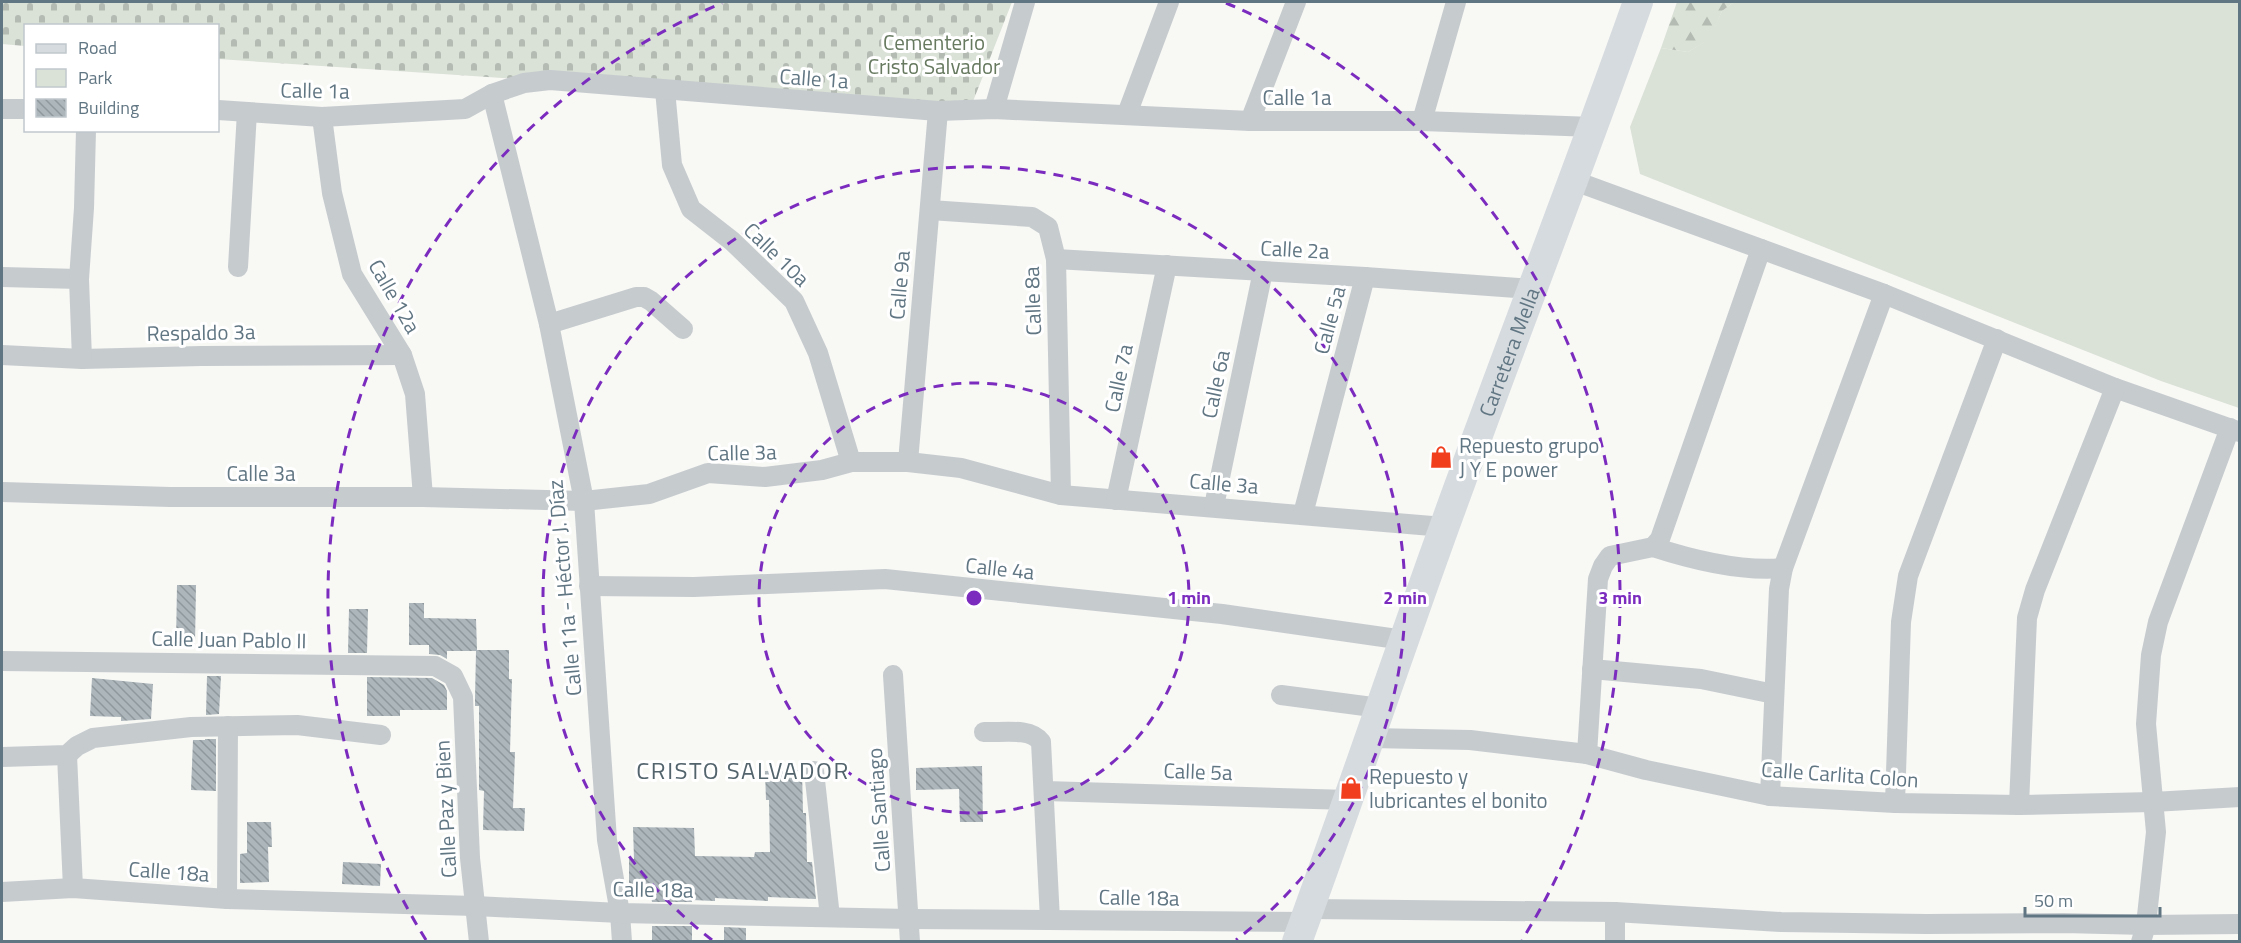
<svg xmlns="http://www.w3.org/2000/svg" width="2241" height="943" font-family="'Titillium Web',sans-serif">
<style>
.green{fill:#dae1d6}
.forest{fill:url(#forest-firs)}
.cemetery{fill:url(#cemetery-stones)}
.building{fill:url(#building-back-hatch)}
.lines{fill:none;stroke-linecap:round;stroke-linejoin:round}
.street{stroke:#c6cbce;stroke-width:20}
.primary{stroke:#d6dbdf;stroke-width:30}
.ring{fill:none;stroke:#7b2cbf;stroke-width:3;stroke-dasharray:10 8}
.labels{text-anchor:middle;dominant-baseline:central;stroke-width:6;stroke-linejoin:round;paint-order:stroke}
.park-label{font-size:21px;fill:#677a60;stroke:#fff}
.street-label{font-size:21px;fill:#617683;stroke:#fff}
.poi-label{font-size:21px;fill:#617683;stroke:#fff;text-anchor:start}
.quarter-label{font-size:24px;letter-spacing:1.5px;fill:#53646d;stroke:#fff}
.centre{fill:#7b2cbf;stroke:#fff;stroke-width:3}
.ring-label{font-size:18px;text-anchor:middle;font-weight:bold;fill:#7b2cbf;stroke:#fff;stroke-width:6;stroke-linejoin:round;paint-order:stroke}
</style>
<defs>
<pattern id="forest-firs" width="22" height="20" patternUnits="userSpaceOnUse" patternTransform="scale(1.5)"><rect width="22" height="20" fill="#dae1d6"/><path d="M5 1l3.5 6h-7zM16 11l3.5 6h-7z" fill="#b4bbb3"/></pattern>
<pattern id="cemetery-stones" width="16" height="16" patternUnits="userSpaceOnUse" patternTransform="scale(1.5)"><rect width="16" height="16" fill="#dae1d6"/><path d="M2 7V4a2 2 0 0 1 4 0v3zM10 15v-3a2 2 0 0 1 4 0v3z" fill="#b4bbb3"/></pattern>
<pattern id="building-back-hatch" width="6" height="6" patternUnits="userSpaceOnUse" patternTransform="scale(1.5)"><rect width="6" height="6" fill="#acb6bb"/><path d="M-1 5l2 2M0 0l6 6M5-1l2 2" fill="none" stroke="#8f999d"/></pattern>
</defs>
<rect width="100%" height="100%" fill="#f8f8f5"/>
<path class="green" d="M1734 2H2239V408L2161 381 1640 174 1630 127 1661 48 1688 52 1709 39 1722 11Z"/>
<path class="forest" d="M1677 2H1734L1722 11 1710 39 1688 52 1661 48Z"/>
<path class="cemetery" d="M2 2H1012L970 109 218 59V26H26L25 46 2 44Z"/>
<g class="building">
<path d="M177 585H196L195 644H176Z"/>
<path d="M409 603H424V618L476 619 477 650H509V679H512L510 752H515L513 808H525L524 831 483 830 484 791 479 790V706H475V699L476 651H447V659L440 655 429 654V645H409Z"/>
<path d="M349 609H368L367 653H348Z"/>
<path d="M207 676H221L219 714 206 715Z"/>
<path d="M367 677 432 678 444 685 447 691V710H400V716H367Z"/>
<path d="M92 678 153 684 151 719 121 721V717L90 716Z"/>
<path d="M205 739H216V791L191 790 193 740H205Z"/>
<path d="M982 766 983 822H960L959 789 916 790V768Z"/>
<path d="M802 770 803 813H806L807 862H812L816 899 768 897V901L715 898V901L692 900V902H652L651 896H629V859H634L633 827 694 828 695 856 754 857 755 852H770L769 800H766L765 771Z"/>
<path d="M247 822H271L272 847H268L269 882 240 883V854L247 853Z"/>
<path d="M343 862 381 864 380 886 342 884Z"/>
<rect x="652" y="926" width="40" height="16"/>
<path d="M724 927 746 928V942H724Z"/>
</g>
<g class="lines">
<g class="street">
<path d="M665 90 672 165 691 209 732 241 794 301 818 353 851 462"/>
<path d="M492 94 549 324 584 501 607 840 620 913 622 942"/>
<path d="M2 109H26"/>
<path d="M994 109 1025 2"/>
<path d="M218 110 322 117 465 109 492 94 524 83 550 80 938 111 994 109 1250 121H1422L1593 127"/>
<path d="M1127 114 1169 2"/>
<path d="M322 117 332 193 352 274 402 355 415 394 423 497"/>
<path d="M1250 121 1296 2"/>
<path d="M1422 121 1456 2"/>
<path d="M1572 180 1884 294 2115 388 2240 432"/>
<path d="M930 210 1032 217 1048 227 1056 259 1061 495"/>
<path d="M1056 259 1365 277 1531 289"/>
<path d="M238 267 247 112"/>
<path d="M2 277 79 279"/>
<path d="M549 324 636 297H644L651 301 683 329"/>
<path d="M2 355 82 359 201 356 402 355"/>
<path d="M82 359 79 279 84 208 86 130"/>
<path d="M908 462 938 111"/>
<path d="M2 492 170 497H423L584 501 649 494 708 473 765 477 822 470 851 462H908L961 468 1061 495 1444 527"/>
<path d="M1116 500 1167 265"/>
<path d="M1214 506 1263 271"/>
<path d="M1303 514 1365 277"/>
<path d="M1653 547C1693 560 1741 572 1783 568"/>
<path d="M589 586 694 587 885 579 1222 614 1404 640"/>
<path d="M2 661 435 666 453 676 463 697 470 858 479 942"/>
<path d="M1592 669 1701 679 1774 694"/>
<path d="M893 675 910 942"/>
<path d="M1281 695 1380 708"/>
<path d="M984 732C1001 733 1030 727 1041 742L1050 920"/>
<path d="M1370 738 1470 740 1587 754 1646 770 1770 796 1895 803 2019 805 2153 802 2240 797"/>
<path d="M1587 754 1598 579 1603 566 1610 556 1653 547 1660 539 1761 249"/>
<path d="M67 755 73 888"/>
<path d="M2 757 67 755 77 746 93 738 191 727 297 725 381 735"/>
<path d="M814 771 830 917"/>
<path d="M1045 791 1349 800"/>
<path d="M1770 796 1779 589 1783 568 1884 294"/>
<path d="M1895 803 1901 622 1908 576 1997 339"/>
<path d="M2019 805 2027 618 2035 590 2115 388"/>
<path d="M2 892 73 888 227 899 475 906 620 913 910 919 1304 922"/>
<path d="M227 899 228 726"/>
<path d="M1309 909 1615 912 1781 922 1926 924 2063 923 2146 925 2240 924"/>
<path d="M1615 942V912"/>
<path d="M2141 942 2146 925 2156 832 2146 724 2151 655 2158 622 2230 428"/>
</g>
<path class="primary" id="s1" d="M1297 942C1348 803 1395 663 1445 525 1508 350 1576 177 1638 2"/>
</g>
<g class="ring">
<circle cx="974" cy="598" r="215"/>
<path d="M712 940A431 431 0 1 1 1236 940"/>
<path d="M426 940A646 646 0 0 1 722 3M1226 3A646 646 0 0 1 1522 940"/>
</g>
<defs>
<g id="shop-bare" transform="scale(1.8)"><path d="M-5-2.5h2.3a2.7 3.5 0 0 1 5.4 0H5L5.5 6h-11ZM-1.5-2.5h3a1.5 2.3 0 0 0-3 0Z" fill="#f13e1d" stroke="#fff" stroke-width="2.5" paint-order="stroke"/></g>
</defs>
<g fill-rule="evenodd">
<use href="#shop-bare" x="1441" y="457"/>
<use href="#shop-bare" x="1351" y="788"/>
</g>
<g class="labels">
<g class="park-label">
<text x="934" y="42">Cementerio<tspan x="934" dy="24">Cristo Salvador</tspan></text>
</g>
<g class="street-label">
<text transform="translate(814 78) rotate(4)">Calle 1a</text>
<text transform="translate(315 90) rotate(1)">Calle 1a</text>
<text x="1297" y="97">Calle 1a</text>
<text transform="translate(1295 249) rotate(3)">Calle 2a</text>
<text transform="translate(777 254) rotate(44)">Calle 10a</text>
<text transform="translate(899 285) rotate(-85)">Calle 9a</text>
<text transform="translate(395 296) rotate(60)">Calle 12a</text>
<text transform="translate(1032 301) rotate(-92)">Calle 8a</text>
<text transform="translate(1329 320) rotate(-75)">Calle 5a</text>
<text transform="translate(201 332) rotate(-1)">Respaldo 3a</text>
<text stroke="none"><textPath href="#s1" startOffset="627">Carretera Mella</textPath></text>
<text transform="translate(1118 378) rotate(-78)">Calle 7a</text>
<text transform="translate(1215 384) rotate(-78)">Calle 6a</text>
<text transform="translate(742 452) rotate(-1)">Calle 3a</text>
<text x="261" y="473">Calle 3a</text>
<text transform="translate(1224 483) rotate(5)">Calle 3a</text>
<text transform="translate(1000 568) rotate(6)">Calle 4a</text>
<text transform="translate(564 588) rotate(-95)">Calle 11a - Héctor J. Díaz</text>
<text transform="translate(229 639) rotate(1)">Calle Juan Pablo II</text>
<text transform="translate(1198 771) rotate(2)">Calle 5a</text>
<text transform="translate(1840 774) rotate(4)">Calle Carlita Colon</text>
<text transform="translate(445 809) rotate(-93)">Calle Paz y Bien</text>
<text transform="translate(878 810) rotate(-94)">Calle Santiago</text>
<text transform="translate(169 871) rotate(4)">Calle 18a</text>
<text transform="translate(653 889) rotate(1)">Calle 18a</text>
<text transform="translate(1139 897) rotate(1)">Calle 18a</text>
</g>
<g class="poi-label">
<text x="1459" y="445">Repuesto grupo<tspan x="1459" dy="24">J Y E power</tspan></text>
<text x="1369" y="776">Repuesto y<tspan x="1369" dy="24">lubricantes el bonito</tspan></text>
</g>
<g class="quarter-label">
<text x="743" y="770">CRISTO SALVADOR</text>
</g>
</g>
<circle cx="974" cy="598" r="9" class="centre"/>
<g class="ring-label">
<text x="1189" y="604">1 min</text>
<text x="1405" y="604">2 min</text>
<text x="1620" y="604">3 min</text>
</g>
<rect width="2241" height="943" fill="none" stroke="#617683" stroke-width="6"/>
<rect x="24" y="24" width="195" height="108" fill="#ffffff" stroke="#c0c8cd" stroke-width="1.5"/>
<rect x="36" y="44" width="30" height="9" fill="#d6dbdf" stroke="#c0c8cd" stroke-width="1.5"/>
<text x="78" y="54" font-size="18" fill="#617683">Road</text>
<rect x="36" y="69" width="30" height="18" fill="#dae1d6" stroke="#c0c8cd" stroke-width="1.5"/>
<text x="78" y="84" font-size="18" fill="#617683">Park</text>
<rect x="36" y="99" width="30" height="18" fill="url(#building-back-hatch)" stroke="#c0c8cd" stroke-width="1.5"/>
<text x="78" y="114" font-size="18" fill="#617683">Building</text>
<path d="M2025 907v9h135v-9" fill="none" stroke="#617683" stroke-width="3"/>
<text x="2034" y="907" font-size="18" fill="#617683" stroke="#ffffff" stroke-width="4.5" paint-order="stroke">50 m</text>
</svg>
